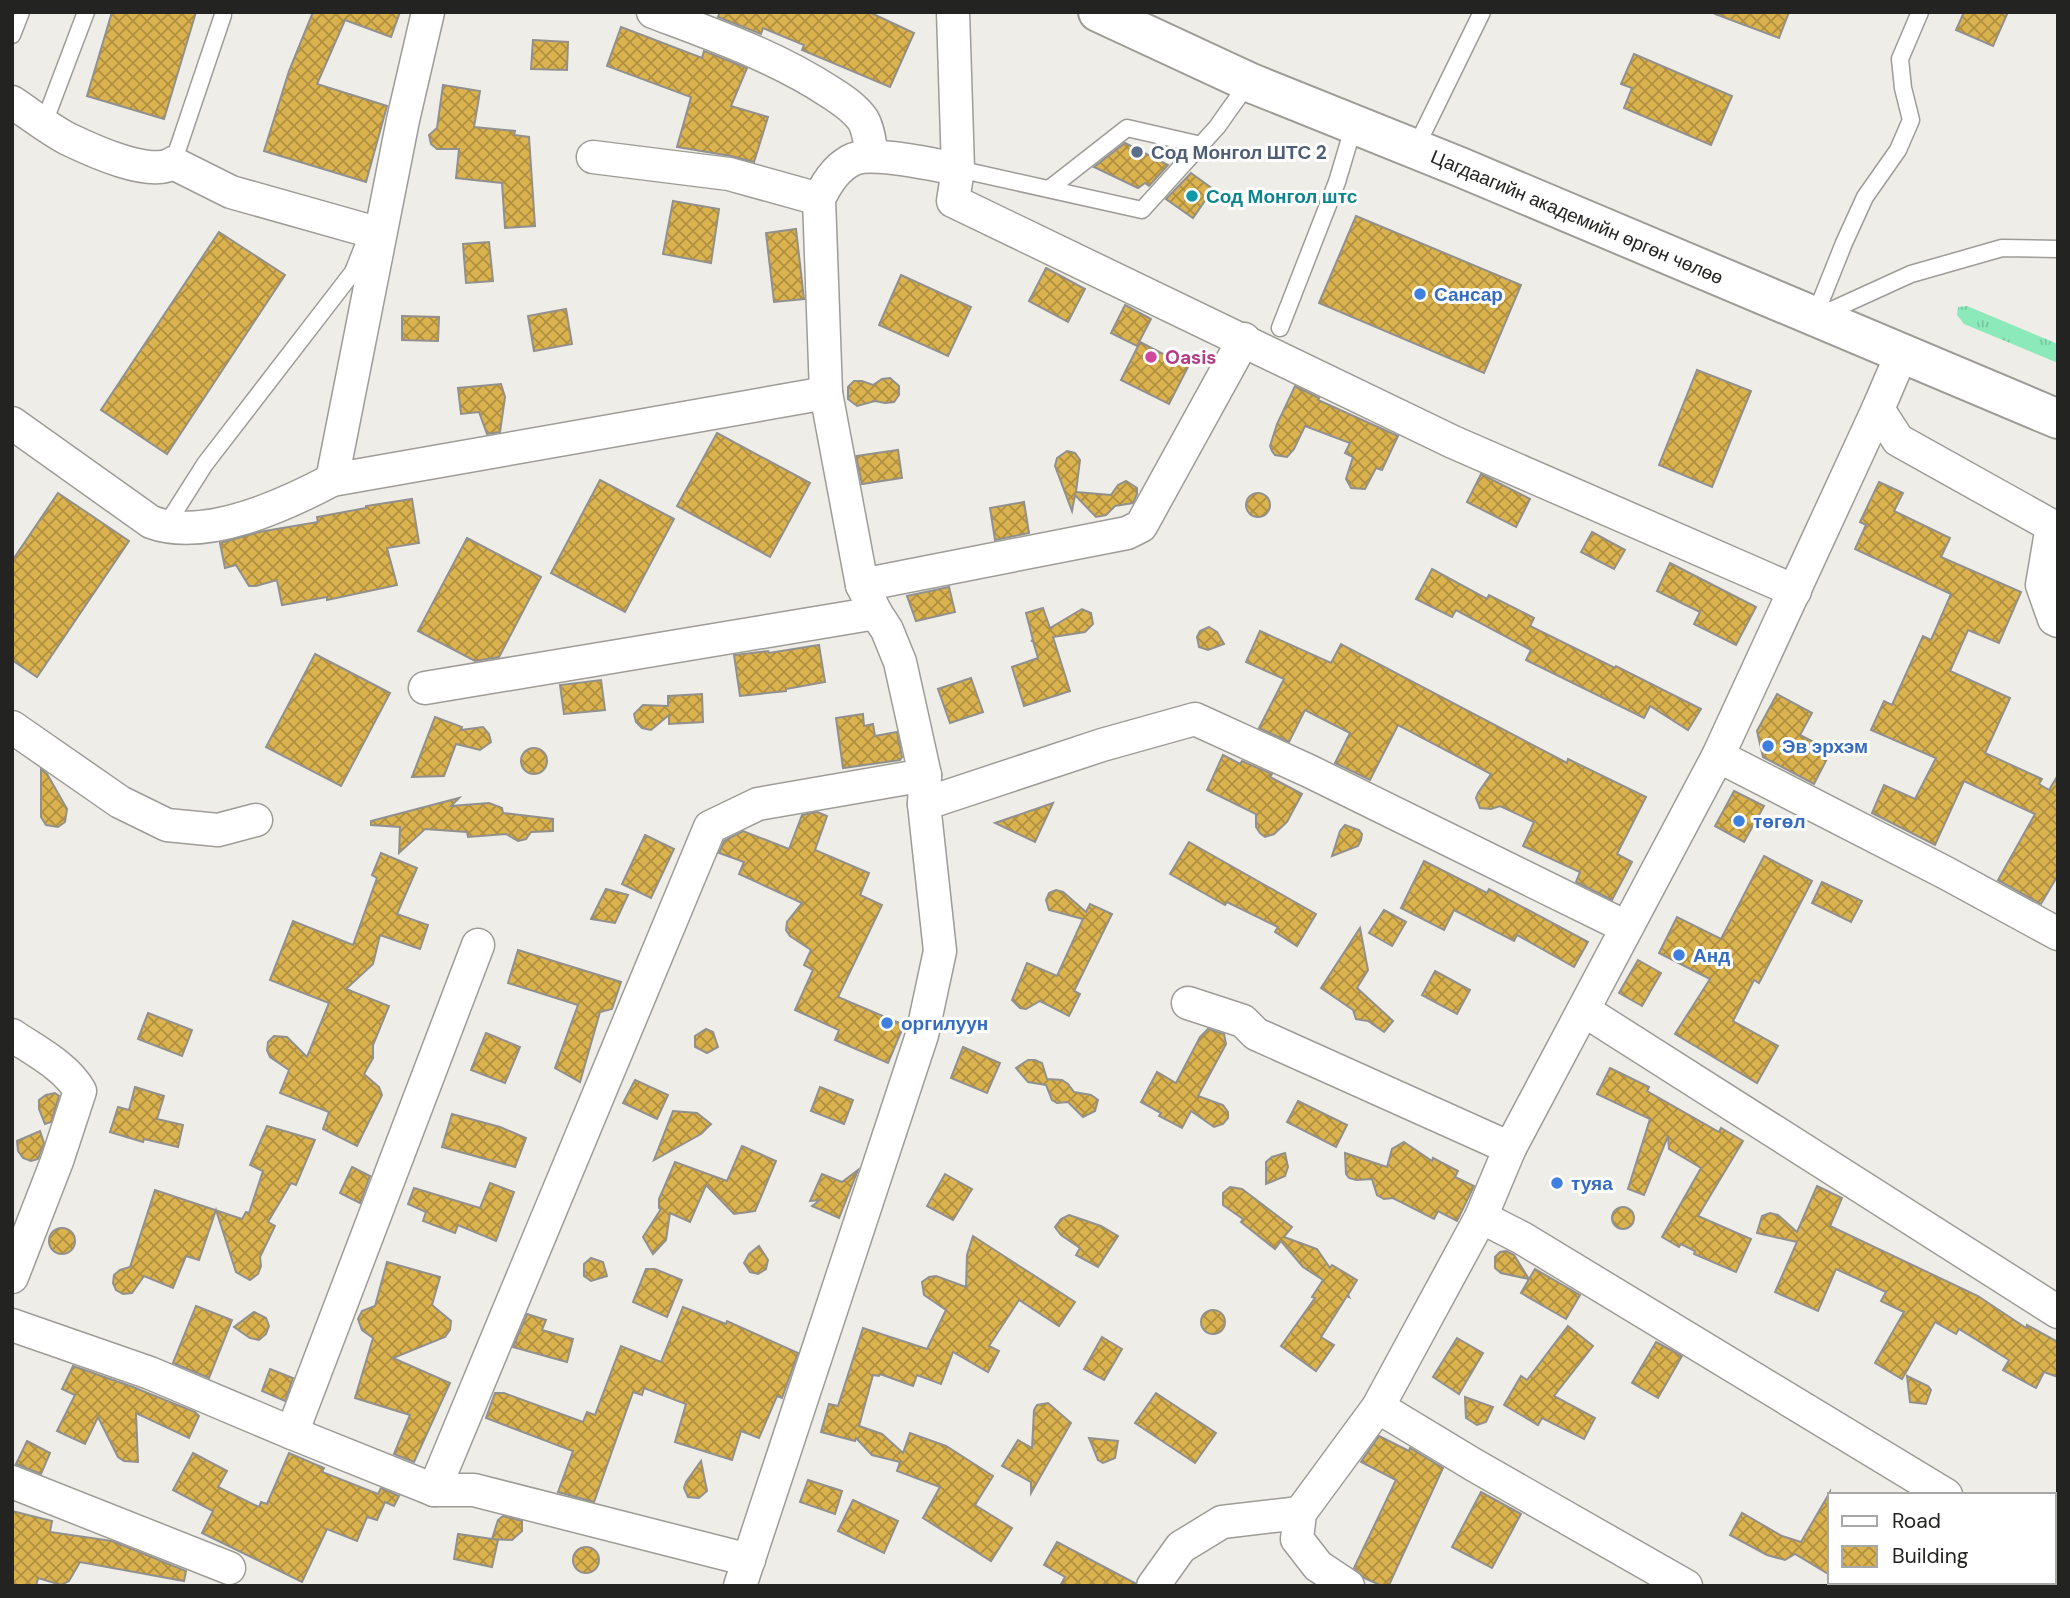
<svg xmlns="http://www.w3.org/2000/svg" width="2070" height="1598" font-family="'DM Sans',sans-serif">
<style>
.grass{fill:url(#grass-tufts)}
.building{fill:url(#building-cross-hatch);stroke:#92908c;stroke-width:2}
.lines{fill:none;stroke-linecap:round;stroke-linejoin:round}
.lane-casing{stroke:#9e9c97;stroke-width:19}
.street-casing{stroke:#9e9c97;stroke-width:35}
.highway-casing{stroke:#9e9c97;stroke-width:42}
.lane{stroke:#fff;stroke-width:16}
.street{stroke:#fff;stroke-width:32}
.highway{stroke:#fff;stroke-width:38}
.service-dot{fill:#5c6f8a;stroke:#fff;stroke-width:2.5}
.culture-dot{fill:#0f9aa8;stroke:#fff;stroke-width:2.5}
.shop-dot{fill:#3f7fe0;stroke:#fff;stroke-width:2.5}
.hotel-dot{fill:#d1479c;stroke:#fff;stroke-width:2.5}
.labels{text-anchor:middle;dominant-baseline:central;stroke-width:6;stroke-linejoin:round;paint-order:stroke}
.service-label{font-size:19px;font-weight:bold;fill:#4e5e75;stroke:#fff;text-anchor:start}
.culture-label{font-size:19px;font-weight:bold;fill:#0d838f;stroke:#fff;text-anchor:start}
.street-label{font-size:19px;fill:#232321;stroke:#fff}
.shop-label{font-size:19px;font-weight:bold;fill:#366cbe;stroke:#fff;text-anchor:start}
.hotel-label{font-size:19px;font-weight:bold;fill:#b23c85;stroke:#fff;text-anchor:start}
</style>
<defs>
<pattern id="grass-tufts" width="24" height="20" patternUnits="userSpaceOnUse" patternTransform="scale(1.75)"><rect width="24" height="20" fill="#8ce9b9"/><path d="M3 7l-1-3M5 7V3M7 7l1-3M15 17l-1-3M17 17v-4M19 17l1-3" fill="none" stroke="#78c89f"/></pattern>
<pattern id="building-cross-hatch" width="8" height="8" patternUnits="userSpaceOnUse" patternTransform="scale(1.75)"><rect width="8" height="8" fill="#dab24e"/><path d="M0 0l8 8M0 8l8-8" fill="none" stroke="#b09040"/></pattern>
</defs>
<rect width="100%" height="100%" fill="#efede8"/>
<path class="grass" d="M1967 306 2058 344V363L1964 324 1957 315 1958 307Z"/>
<g class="building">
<path d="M112 12H196L164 119 87 96Z"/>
<path d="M313 12H400L391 37 345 20 317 84 387 106 366 182 264 151 289 71Z"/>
<path d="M720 12H869L914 33 890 87 802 50 804 45 763 28 761 34 718 17Z"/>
<path d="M1716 12H1789L1779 38 1715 14Z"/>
<path d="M1964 12H2008L1993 46 1956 30Z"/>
<path d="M621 27 702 58 704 51 747 68 731 106 768 117 754 162 731 156 677 147 691 97 607 66Z"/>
<path d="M533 40 568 42 567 70 531 69Z"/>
<path d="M1634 54 1732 96 1711 145 1624 108 1632 88 1621 84Z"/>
<path d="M443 85 480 91 474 127 515 131 514 135 529 137 535 226 505 228 502 183 456 178 459 149H437L431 144 429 135 437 128Z"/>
<path d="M1125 143 1168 165 1149 186 1145 183 1138 188 1094 167Z"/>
<path d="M1191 173 1213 189 1193 218 1166 199Z"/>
<path d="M673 201 719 209 711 263 663 254Z"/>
<path d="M1356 216 1521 285 1484 373 1319 303Z"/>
<path d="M796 229 804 299 774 302 766 233Z"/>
<path d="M219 232 285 275 167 454 101 410Z"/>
<path d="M489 242 493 281 466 283 463 244Z"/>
<path d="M1046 268 1085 289 1068 322 1029 301Z"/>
<path d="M901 275 971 307 948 356 879 325Z"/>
<path d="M1125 305 1151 319 1137 346 1111 333Z"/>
<path d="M566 309 572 344 534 351 528 316Z"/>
<path d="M402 316 439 317 438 341 402 340Z"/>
<path d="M1140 342 1188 367 1169 404 1121 380Z"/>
<path d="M1697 370 1751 391 1712 487 1659 465Z"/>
<path d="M890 378 899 386V395L894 402 885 403 875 401 857 406 848 399V387L854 381H862L873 385 882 379Z"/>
<path d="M501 384 505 397 500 432 487 434 479 412 461 414 458 388Z"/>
<path d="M1295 386 1319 398 1318 400 1398 436 1382 470 1376 468 1365 489 1351 488 1346 479 1353 457 1345 453 1350 443 1305 426 1294 449 1287 457 1275 455 1272 451 1270 446 1277 424Z"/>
<path d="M717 433 810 483 770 557 677 506Z"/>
<path d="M898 450 902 478 862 484 856 456Z"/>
<path d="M1067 451 1075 453 1080 460 1076 492 1111 495 1118 485 1126 481 1137 488V494L1133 503 1115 506 1106 515 1096 517 1075 495 1072 511 1055 466 1057 458Z"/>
<path d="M1481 474 1530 499 1516 527 1467 502Z"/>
<path d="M600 480 674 519 625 612 551 573Z"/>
<path d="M1879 482 1903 493 1894 511 1950 538 1941 557 2021 592 1999 643 1968 630 1950 671 2010 698 1985 753 2042 779 2039 784 2049 790 2058 775V875L2041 904 1998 880 2035 814 1964 781 1935 845 1872 813 1884 785 1915 799 1936 758 1871 730 1884 701 1892 705 1923 636 1931 640 1951 594 1855 549 1866 525 1860 522Z"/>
<path d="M58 493 129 541 37 677 12 660V561Z"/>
<circle cx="1258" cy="505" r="12"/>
<path d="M412 499 419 543 387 548 397 585 327 600V597L282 605 277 580 256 586H249L236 565 225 568 220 543 259 532 318 522 317 517 366 508V506Z"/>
<path d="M1024 502 1029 533 995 540 990 508Z"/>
<path d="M1592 532 1625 550 1614 569 1581 552Z"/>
<path d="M467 538 541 577 499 657 475 661 418 631Z"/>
<path d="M1670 563 1756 607 1736 645 1694 624 1700 612 1657 591Z"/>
<path d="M1432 569 1487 599 1489 595 1534 618 1530 626 1615 668 1616 666 1701 709 1688 730 1650 706 1644 718 1526 660 1531 650 1456 610 1452 617 1416 599Z"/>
<path d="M949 587 955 612 916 621 907 596Z"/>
<path d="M1043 608 1050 628 1082 609 1091 613 1093 624 1085 632 1053 637 1070 691 1024 706 1012 667 1038 658 1033 641H1031L1033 640 1026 613Z"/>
<path d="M1209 627 1217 632 1224 644 1208 650 1199 647 1197 637 1200 631Z"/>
<path d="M1260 631 1331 663 1341 644 1567 763 1568 759 1646 797 1617 854 1632 862 1612 900 1576 882 1580 872 1523 846 1534 822 1500 806 1491 809 1480 808 1476 798 1478 793 1491 774 1398 725 1370 780 1335 763 1350 733 1305 710 1289 742 1259 728 1284 679 1246 662Z"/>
<path d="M819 645 825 682 786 689V691L740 696 734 655 768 651 769 653Z"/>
<path d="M315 654 390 693 341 786 266 747Z"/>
<path d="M971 678 983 712 950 723 938 689Z"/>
<path d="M601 680 605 710 564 714 560 685Z"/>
<path d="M702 694 703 722 669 724V715L651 730 642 728 636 722 634 714 643 705 668 706V696Z"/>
<path d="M1777 694 1812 713 1800 735 1831 751 1814 784 1763 757 1757 731Z"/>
<path d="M863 714 864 726 873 724 875 736 897 732 902 757 900 760 843 768 836 718Z"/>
<path d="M435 717 462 727 461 730 483 727 489 734 491 742 480 750 456 744 444 776 412 777Z"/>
<circle cx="534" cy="761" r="13"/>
<path d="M1223 755 1240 764 1242 761 1272 774 1270 777 1302 794 1287 822 1274 834 1265 837 1260 833 1256 827V814L1207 790Z"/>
<path d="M41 769 47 774 67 809 65 822 58 827 46 825 41 817Z"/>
<path d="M1734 791 1764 806 1744 842 1715 826Z"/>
<path d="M459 798 451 806 489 803 502 808 503 813 553 819V831L531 832 526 839 518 841 506 834 468 837 467 832 425 829 399 853 400 827 371 825V821Z"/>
<path d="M1053 803 1035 842 995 823Z"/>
<path d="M817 812 827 816 815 850 869 873 860 895 882 905 838 997 904 1025 888 1063 835 1040 839 1030 795 1010 813 970 804 965 811 950 790 936 786 930 787 922 802 903 739 874 744 862 719 853 724 841 743 831 789 849 802 815Z"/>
<path d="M1345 825 1359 830 1362 834 1361 840 1358 846 1332 856 1340 831Z"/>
<path d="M645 835 674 849 651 898 622 884Z"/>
<path d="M1189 842 1316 914 1297 946 1275 932 1278 927 1227 902 1225 905 1170 874Z"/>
<path d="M381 853 417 868 397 914 428 925 420 949 380 935 373 964 346 989 389 1006 373 1045V1058L364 1074 379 1087 382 1095 357 1146 323 1129 329 1112 280 1093 289 1070 270 1057 267 1050 268 1042 274 1036 287 1037 307 1057 329 1003 270 980 293 921 353 945 377 878 372 875Z"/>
<path d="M1764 856 1812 881 1759 983 1754 980 1733 1021 1778 1046 1757 1083 1675 1034 1710 979 1659 953 1677 917 1721 939Z"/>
<path d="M1424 861 1487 893 1489 889 1588 942 1574 967 1517 935 1514 941 1454 910 1444 930 1401 908Z"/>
<path d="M1822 882 1862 901 1851 922 1812 903Z"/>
<path d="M606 889 628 895 615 923 591 919Z"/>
<path d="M1056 890 1063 892 1086 912 1090 904 1112 914 1074 991 1080 994 1069 1016 1040 1001 1026 1009 1020 1008 1012 1000 1027 963 1057 976 1083 919 1049 910 1046 900 1049 893Z"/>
<path d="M1384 910 1406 922 1392 946 1369 933Z"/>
<path d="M1360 928 1368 970 1357 988 1393 1021 1384 1032 1368 1021 1356 1019 1353 1010 1321 988Z"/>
<path d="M518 950 621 982 612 1009 600 1012 580 1082 555 1068 578 1005 508 983Z"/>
<path d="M1638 960 1661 973 1642 1006 1619 993Z"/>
<path d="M1435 971 1470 990 1457 1014 1422 995Z"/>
<path d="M148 1013 192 1030 182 1056 138 1039Z"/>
<path d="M706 1029 713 1032 718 1047 707 1053 695 1047V1036Z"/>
<path d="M1208 1029 1224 1034 1226 1044 1198 1096 1223 1105 1228 1112V1118L1223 1124 1214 1127 1191 1111 1182 1128 1159 1116 1161 1113 1141 1102 1157 1072 1176 1083 1200 1037Z"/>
<path d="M486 1033 520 1047 505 1083 471 1070Z"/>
<path d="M963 1047 1000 1063 987 1093 951 1078Z"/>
<path d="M1028 1060H1035L1042 1063 1047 1079 1062 1080 1068 1084 1074 1092 1091 1095 1098 1100 1095 1111 1083 1117 1068 1102 1057 1103 1052 1100 1046 1085 1028 1082 1016 1068Z"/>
<path d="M1610 1068 1649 1087 1647 1091 1719 1132 1721 1128 1743 1141 1698 1216 1751 1239 1736 1272 1694 1254 1695 1251 1681 1244 1679 1247 1662 1237 1701 1168 1669 1149 1668 1136 1644 1195 1628 1189 1650 1119 1597 1094Z"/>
<path d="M635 1080 668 1095 657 1119 623 1103Z"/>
<path d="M135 1087 164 1096 157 1119 183 1125 178 1147 144 1139 143 1142 110 1132 118 1107 129 1110Z"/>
<path d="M820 1087 853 1100 844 1124 811 1111Z"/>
<path d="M55 1093 59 1096 51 1122 45 1124 39 1109V1100L46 1095Z"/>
<path d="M1298 1101 1347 1125 1336 1147 1287 1122Z"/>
<path d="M673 1111 697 1113 711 1124 701 1134 654 1160Z"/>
<path d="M452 1114 500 1127 526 1138 515 1167 442 1147Z"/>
<path d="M267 1126 315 1140 296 1185 291 1183 268 1222 275 1226 260 1257 261 1266 258 1274 250 1280 236 1272 216 1210 199 1260 186 1256 173 1288 144 1276 132 1293 123 1294 116 1290 113 1283 114 1275 120 1270 130 1267 155 1190 242 1219 246 1212 249 1213 263 1171 250 1165Z"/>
<path d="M40 1131 44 1143 38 1159 31 1161 23 1158 18 1151 17 1141Z"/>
<path d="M1404 1142 1432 1161 1433 1158 1458 1171 1455 1177 1474 1186 1457 1221 1438 1211 1434 1219 1393 1198 1384 1199 1377 1195 1372 1179 1356 1180 1349 1178 1346 1174 1345 1153 1387 1167 1392 1149Z"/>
<path d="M742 1146 776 1161 755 1211 734 1214 706 1185 690 1222 670 1213 666 1240 653 1254 643 1237 661 1209 659 1208V1199L675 1162 727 1181Z"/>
<path d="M1285 1153 1288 1167 1285 1176 1266 1184V1162L1272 1157Z"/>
<path d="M352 1167 370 1176 360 1203 340 1193Z"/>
<path d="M858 1170 839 1218 812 1206 820 1200 810 1201 822 1174 842 1182Z"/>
<path d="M945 1174 972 1189 953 1220 927 1206Z"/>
<path d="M490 1183 514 1192 496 1241 458 1225 455 1233 423 1221 426 1212 408 1204 414 1188 480 1208Z"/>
<path d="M1817 1186 1842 1198 1830 1226 1978 1296 2026 1328 2027 1325 2058 1342V1377L2044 1372 2036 1388 2003 1370 2009 1360 1959 1329 1956 1334 1935 1322 1902 1379 1875 1363 1904 1312 1881 1301 1886 1292 1836 1269 1818 1311 1775 1292 1797 1242 1757 1233 1762 1216 1770 1213 1778 1215 1797 1232Z"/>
<path d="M1230 1187 1242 1189 1292 1227 1284 1237 1317 1249 1330 1268 1332 1265 1357 1280 1348 1295 1349 1297 1347 1296 1321 1337 1334 1345 1316 1371 1281 1346 1315 1298 1312 1297 1323 1280 1303 1267 1281 1241 1275 1249 1241 1222 1243 1219 1223 1205V1193Z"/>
<circle cx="1623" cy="1218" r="11"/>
<path d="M1069 1215 1101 1226 1118 1236 1098 1267 1076 1255 1080 1248 1061 1235 1055 1227 1061 1219Z"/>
<circle cx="62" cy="1241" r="13"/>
<path d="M973 1236 1075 1302 1059 1326 1019 1300 989 1346 999 1351 988 1372 953 1352 941 1384 917 1375 913 1386 880 1374 879 1376 873 1375 859 1426 882 1434 903 1453 910 1433 946 1446 993 1476 975 1505 1012 1528 991 1561 923 1518 940 1487 897 1471 900 1462 872 1455 856 1438 855 1441 821 1432 829 1404 838 1406 863 1328 927 1349 946 1310 924 1295 922 1282 929 1277 936 1276 966 1287 967 1255Z"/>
<path d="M759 1246 768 1260 766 1269 758 1274 750 1272 744 1263 749 1254Z"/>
<path d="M1506 1251 1514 1255 1529 1279 1535 1269 1580 1295 1566 1319 1521 1293 1529 1279 1501 1273 1495 1268V1257L1500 1252Z"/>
<path d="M591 1258 603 1262 607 1276 591 1281 584 1276V1264Z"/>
<path d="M387 1262 440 1277 432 1305 451 1321 450 1330 445 1337 393 1358 450 1383 414 1462 394 1454 410 1415 355 1398 373 1338 362 1330 358 1319 362 1311 375 1306Z"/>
<path d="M646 1269H655L682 1280 667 1317 633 1302Z"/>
<path d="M196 1306 232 1320 209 1378 173 1363Z"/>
<path d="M683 1307 726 1324 727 1321 798 1353 782 1398 777 1396 759 1438 741 1431 732 1460 675 1442 686 1404 644 1388 642 1395 633 1392 594 1502 558 1492 573 1451 486 1418 495 1393H504L583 1422 587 1412 595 1415 621 1346 661 1362Z"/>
<circle cx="1213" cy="1322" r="12"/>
<path d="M254 1312 266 1318 269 1326 266 1334 259 1340 250 1338 234 1327Z"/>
<path d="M527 1314 546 1320 542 1330 573 1339 567 1362 513 1347Z"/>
<path d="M1568 1326 1593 1346 1554 1396 1595 1418 1584 1439 1542 1418 1538 1425 1504 1405 1521 1376 1527 1380Z"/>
<path d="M1102 1337 1122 1349 1104 1380 1084 1369Z"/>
<path d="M1457 1338 1483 1353 1459 1394 1433 1377Z"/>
<path d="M1656 1342 1682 1356 1658 1398 1632 1383Z"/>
<path d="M73 1366 133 1387 195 1412 199 1416 189 1438 136 1413 138 1462 124 1461 118 1457 98 1417 85 1444 57 1431 75 1395 62 1389Z"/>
<path d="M270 1369 293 1378 285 1401 262 1391Z"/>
<path d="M1907 1376 1928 1386 1931 1390 1926 1404 1910 1402Z"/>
<path d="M1156 1393 1216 1433 1195 1463 1135 1423Z"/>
<path d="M1465 1397 1493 1407 1486 1422 1477 1425 1466 1418Z"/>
<path d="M1048 1403 1071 1423 1031 1493V1482L1002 1466 1018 1440 1032 1448 1034 1410 1037 1405Z"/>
<path d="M1379 1436 1409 1451 1410 1448 1443 1468 1389 1585H1380L1364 1578 1354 1568 1396 1480 1361 1462Z"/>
<path d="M1089 1438 1118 1441 1115 1458 1103 1463 1098 1460Z"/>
<path d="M27 1441 50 1453 41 1474 16 1464Z"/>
<path d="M193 1453 227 1471 218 1487 259 1507 261 1502 267 1504 289 1453 324 1468 322 1472 378 1494 381 1488 399 1496 394 1506 385 1502 377 1520 367 1517 357 1541 327 1529 302 1582 202 1533 213 1511 173 1490Z"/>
<path d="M701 1461 707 1491 699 1498 688 1497 684 1488 686 1482Z"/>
<path d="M808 1480 842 1491 835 1514 800 1502Z"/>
<path d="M1481 1492 1521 1514 1492 1568 1452 1547Z"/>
<path d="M1830 1492V1575L1795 1554 1785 1560 1767 1555 1730 1535 1742 1513 1782 1536 1801 1542Z"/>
<path d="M853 1500 898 1521 884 1553 838 1531Z"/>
<path d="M12 1511 52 1521 50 1532 112 1541 186 1571 184 1581 80 1562 69 1581 61 1585 38 1578 36 1586H12Z"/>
<path d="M503 1516 522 1521V1531L512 1540 493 1539 498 1540 492 1567 454 1559 458 1534 492 1539 498 1520Z"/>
<path d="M1057 1542 1135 1583V1586H1060L1065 1577 1044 1565Z"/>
<circle cx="586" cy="1560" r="13"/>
</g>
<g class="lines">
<g class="lane-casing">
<g id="lane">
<path d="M12 35 21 12"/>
<path d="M44 123 86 12"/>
<path d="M1415 149 1482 12"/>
<path d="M173 163 223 15"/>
<path d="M958 169 1142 210 1217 127 1239 96 1250 84"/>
<path d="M1049 189 1127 128 1201 145"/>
<path d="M1821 315 1911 274 2002 248 2058 249"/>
<path d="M1814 318 1844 243 1865 197 1898 150 1911 120 1903 88 1900 59 1920 12"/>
<path d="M1280 328 1337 182 1354 125"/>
<path d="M165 527 205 464 353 272 368 234"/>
</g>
</g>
<g class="street-casing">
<g id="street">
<path d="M428 12 403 120 332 480 826 393"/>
<path d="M653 12C714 35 775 56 830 92 841 99 855 108 863 120 869 130 870 145 872 156"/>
<path d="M953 12 958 169 953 201 1453 442 1795 591"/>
<path d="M12 102C30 114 49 129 68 139 91 150 151 178 173 163L231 192 380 234"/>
<path d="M593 157 729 174 819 199"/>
<path d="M1878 409 1898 440 2052 526 2042 585 2054 619 2058 621"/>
<path d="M12 423 151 522C205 542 283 506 332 480"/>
<path d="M862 585 1127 533 1141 526 1244 339"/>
<path d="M425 688 876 613"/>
<path d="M12 727 120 802 167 825 218 830 256 820"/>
<path d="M1718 756 1946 873 2058 934"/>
<path d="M924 804 1102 745 1195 719 1309 771 1626 927"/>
<path d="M1188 1003 1243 1021 1256 1034 1510 1148"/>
<path d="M1585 1011 2058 1312"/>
<path d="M12 1035C35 1051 66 1066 80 1091L57 1161 12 1277"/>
<path d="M1481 1217 1522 1238 1946 1495"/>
<path d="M12 1325 150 1373 292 1433 434 1490H474L749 1560"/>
<path d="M1378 1407 1474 1465 1686 1586"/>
<path d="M292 1433 478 945"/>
<path d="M12 1482 229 1568"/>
<path d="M434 1490 710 827 758 804 925 775"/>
<path d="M2054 1560 2058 1562"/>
<path d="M740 1586 922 1035 940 951 924 804 925 775 900 662 887 630 876 613 862 585 826 393 819 199C826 184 837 166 854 159 875 151 934 165 958 169"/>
<path d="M1153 1586 1181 1547 1222 1522 1300 1513"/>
<path d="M1348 1586 1318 1566 1297 1539 1300 1513 1378 1407 1481 1217 1510 1148 1718 756 1878 409 1902 353"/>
</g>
</g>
<g class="highway-casing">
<path id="highway" d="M1098 12 1251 83 1460 167 2058 419"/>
</g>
<use href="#lane" class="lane"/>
<use href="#street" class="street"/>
<use href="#highway" class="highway"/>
</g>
<circle class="service-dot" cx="1137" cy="152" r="7"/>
<circle class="culture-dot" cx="1192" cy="196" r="7"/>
<g class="shop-dot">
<circle cx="1420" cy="294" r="7"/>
<circle cx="1768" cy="746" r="7"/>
<circle cx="1739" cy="821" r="7"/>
<circle cx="1679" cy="955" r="7"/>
<circle cx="887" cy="1023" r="7"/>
<circle cx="1557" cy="1183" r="7"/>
</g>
<circle class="hotel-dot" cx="1151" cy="357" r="7"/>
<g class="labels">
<g class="service-label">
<text x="1151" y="152">Сод Монгол ШТС 2</text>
</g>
<g class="culture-label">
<text x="1206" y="196">Сод Монгол штс</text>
</g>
<g class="street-label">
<text transform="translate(1577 217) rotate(23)">Цагдаагийн академийн өргөн чөлөө</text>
</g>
<g class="shop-label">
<text x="1434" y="294">Сансар</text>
<text x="1782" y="746">Эв эрхэм</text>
<text x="1753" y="821">төгөл</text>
<text x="1693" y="955">Анд</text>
<text x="901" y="1023">оргилуун</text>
<text x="1571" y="1183">туяа</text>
</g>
<g class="hotel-label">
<text x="1165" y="357">Oasis</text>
</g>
</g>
<rect width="2070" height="1598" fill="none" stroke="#232321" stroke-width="28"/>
<rect x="1828" y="1493" width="228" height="91" fill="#ffffff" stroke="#a7a7a6" stroke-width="2"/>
<rect x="1842" y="1516" width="35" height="10" fill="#ffffff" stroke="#a7a7a6" stroke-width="2"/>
<text x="1892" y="1528" font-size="21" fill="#232321">Road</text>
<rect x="1842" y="1546" width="35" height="21" fill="url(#building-cross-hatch)" stroke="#a7a7a6" stroke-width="2"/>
<text x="1892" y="1563" font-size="21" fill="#232321">Building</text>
</svg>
